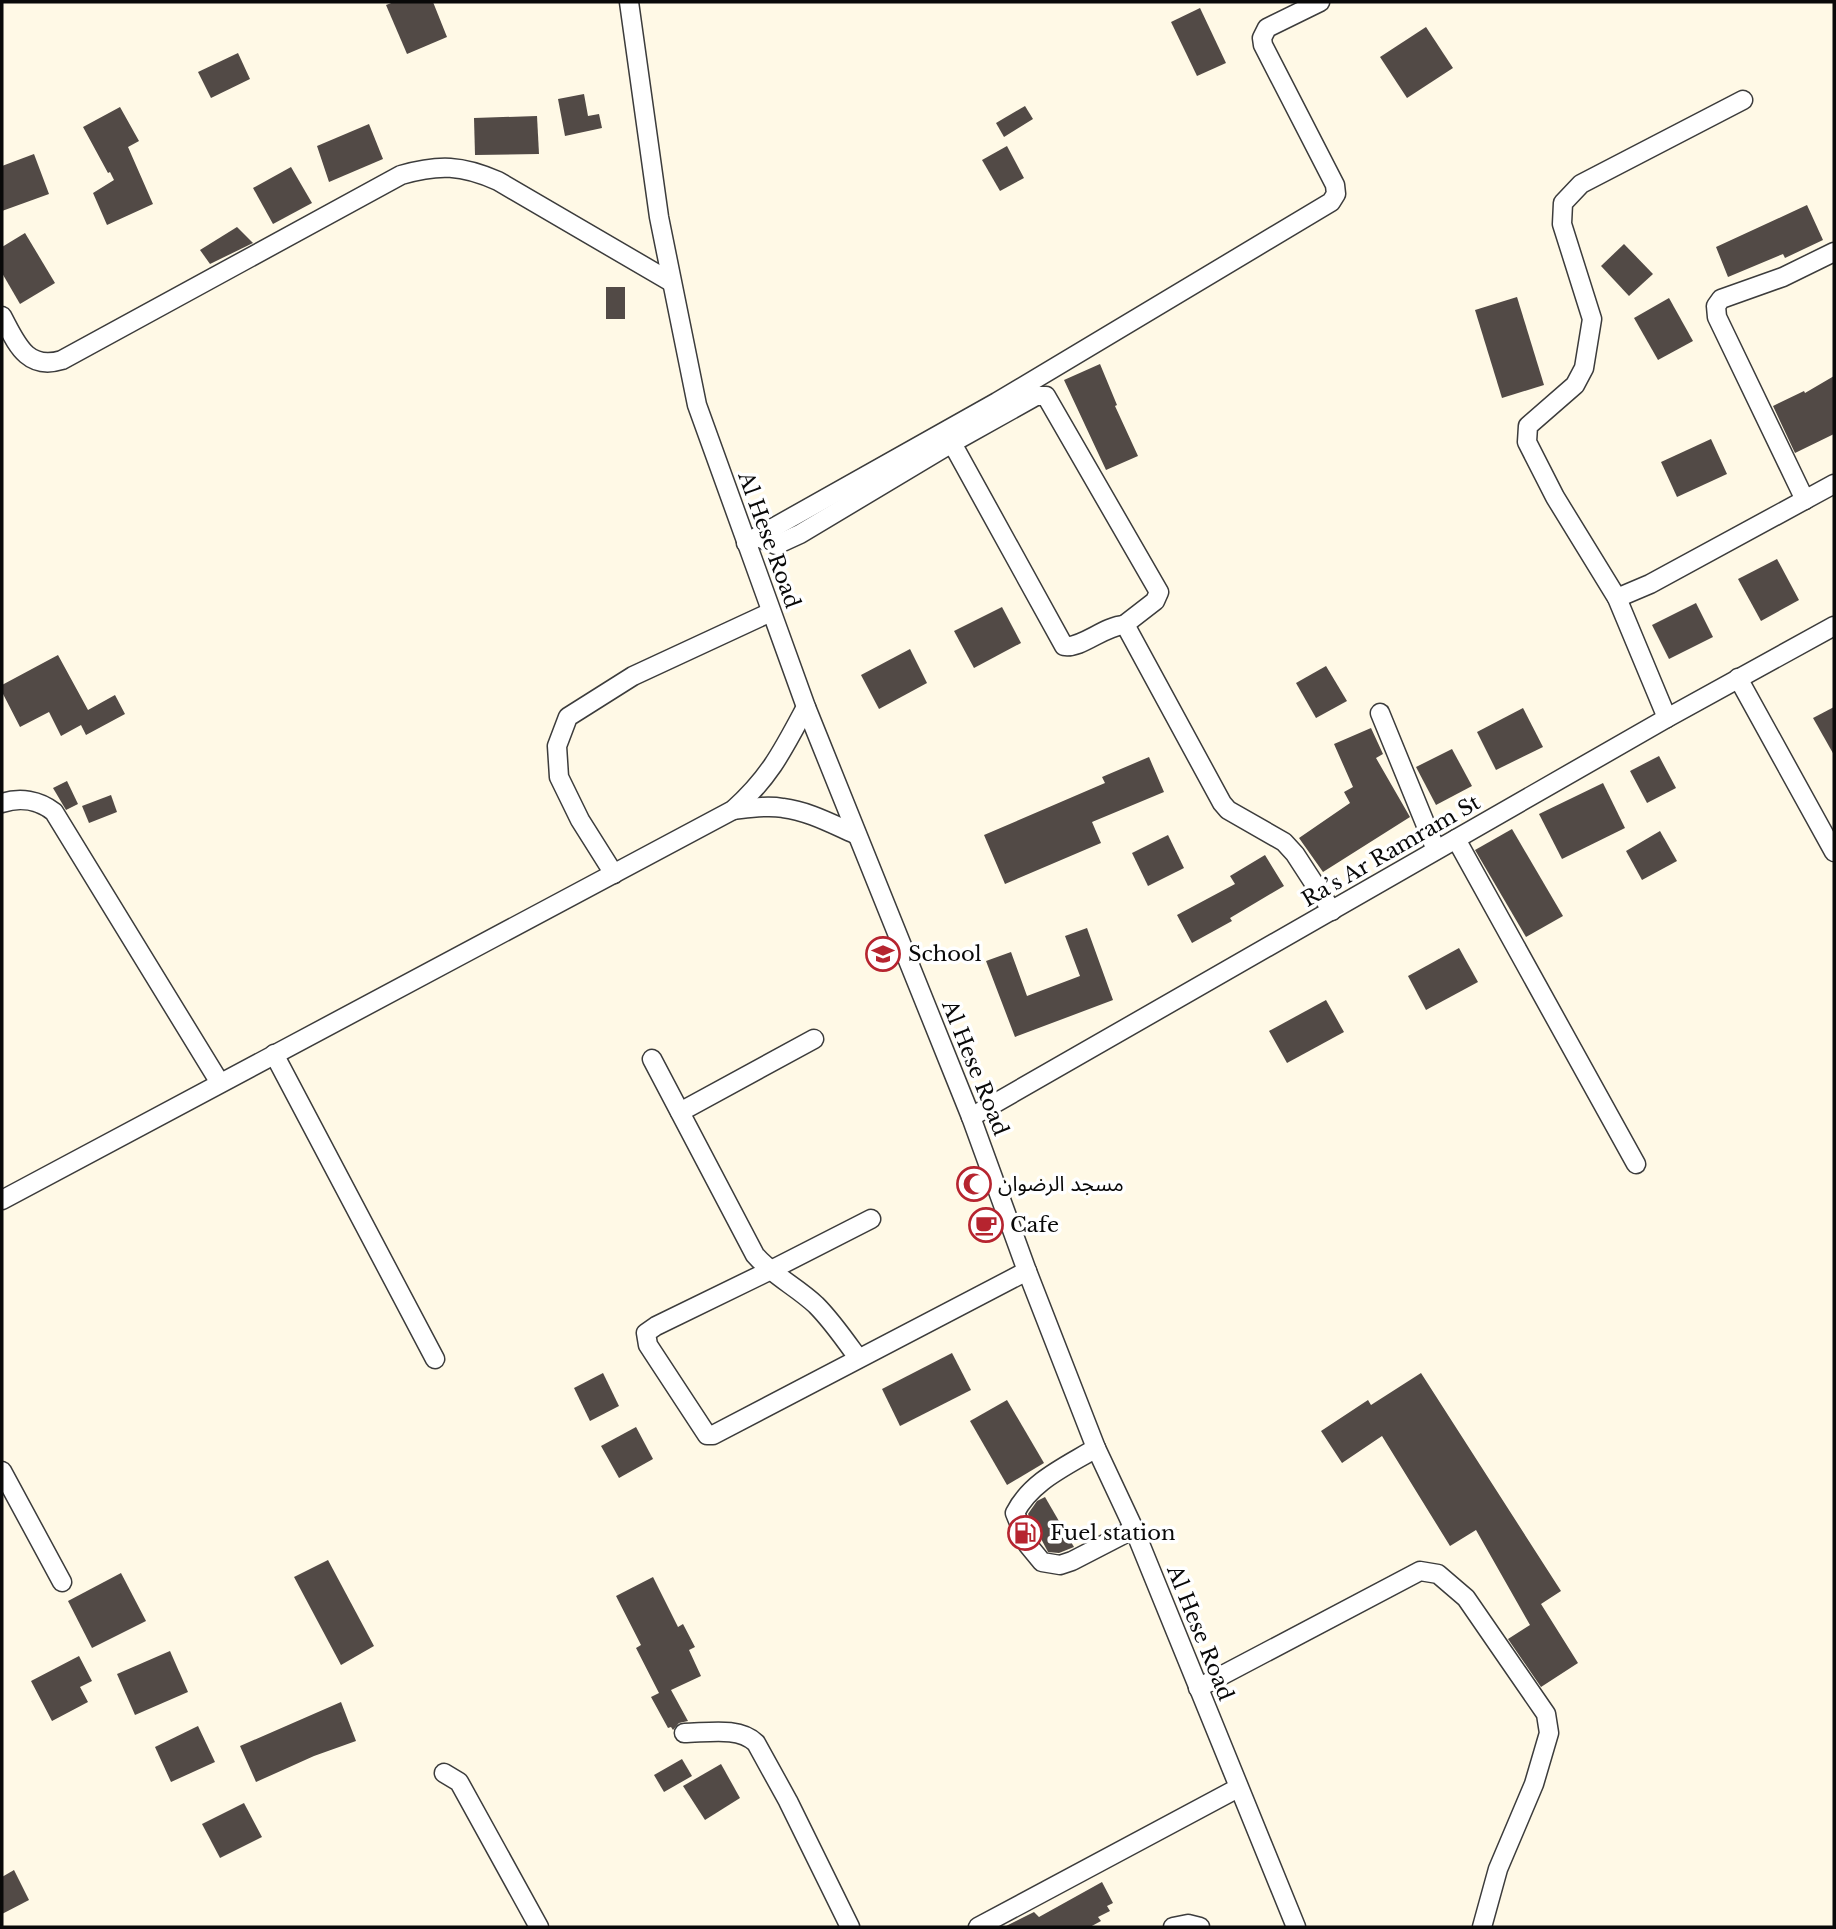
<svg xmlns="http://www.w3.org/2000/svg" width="1836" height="1929" font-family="'Libre Baskerville','Noto Sans Arabic',serif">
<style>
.building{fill:#524a46}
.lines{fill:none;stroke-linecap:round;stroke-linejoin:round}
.minor-casing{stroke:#3c3c3c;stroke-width:21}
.minor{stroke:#fff;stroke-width:18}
.labels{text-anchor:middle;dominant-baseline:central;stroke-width:7;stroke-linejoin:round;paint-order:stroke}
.street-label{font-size:21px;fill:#090909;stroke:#fff}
.poi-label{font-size:21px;fill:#090909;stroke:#fff;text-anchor:start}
</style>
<rect width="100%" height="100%" fill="#fff9e6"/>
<g class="building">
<path d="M394 2H433L447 37 407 54 386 5Z"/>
<path d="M1200 8 1226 63 1197 76 1171 22Z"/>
<path d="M1426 27 1453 68 1407 98 1380 57Z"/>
<path d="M238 53 250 79 211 98 198 72Z"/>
<path d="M584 94 588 116 599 114 602 128 565 136 558 99Z"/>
<path d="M1025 106 1033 119 1004 137 996 123Z"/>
<path d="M120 107 139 141 128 147 153 204 107 225 93 193 114 180 110 172 108 173 83 127Z"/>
<path d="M537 116 539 154 475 155 474 118Z"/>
<path d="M369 124 383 159 329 182 317 146Z"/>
<path d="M1007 146 1024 178 1000 191 982 160Z"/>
<path d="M34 154 49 194 2 211V166Z"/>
<path d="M291 167 312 203 273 224 253 188Z"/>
<path d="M1807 205 1823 240 1785 258 1783 254 1728 277 1716 247Z"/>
<path d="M237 227 253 243 210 264 200 250Z"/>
<path d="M25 233 55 283 20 304 2 273V247Z"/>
<path d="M1624 244 1653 274 1629 296 1601 266Z"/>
<rect x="606" y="287" width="19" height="32"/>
<path d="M1517 297 1544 385 1502 398 1475 310Z"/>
<path d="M1669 298 1693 341 1658 360 1634 318Z"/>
<path d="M1100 364 1117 405 1115 406 1138 456 1106 470 1064 380Z"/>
<path d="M1834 376V434L1795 453 1773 406 1804 391 1805 393Z"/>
<path d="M1711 439 1727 474 1677 497 1661 462Z"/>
<path d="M1777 559 1799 600 1761 621 1738 579Z"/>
<path d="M1696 603 1713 637 1669 659 1652 625Z"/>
<path d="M1002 607 1021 643 974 668 954 631Z"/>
<path d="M910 649 927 683 879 709 861 675Z"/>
<path d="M58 655 88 710 115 695 125 714 86 735 81 725 61 736 49 712 20 727 2 692V685Z"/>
<path d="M1326 666 1347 701 1316 718 1296 683Z"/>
<path d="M1834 707V755L1813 718Z"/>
<path d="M1523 708 1543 747 1496 770 1477 732Z"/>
<path d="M1371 728 1383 754 1376 758 1410 817 1323 872 1299 838 1350 803 1344 792 1353 787 1334 744Z"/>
<path d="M1452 749 1472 786 1436 805 1416 767Z"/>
<path d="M1659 756 1676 788 1647 803 1630 771Z"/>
<path d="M1149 757 1164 792 1092 822 1101 843 1005 884 984 835 1105 783 1102 777Z"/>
<path d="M67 781 78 804 66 810 53 788Z"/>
<path d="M1603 783 1625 828 1562 859 1539 814Z"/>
<path d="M111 795 117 812 89 823 82 806Z"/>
<path d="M1512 829 1563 916 1526 937 1475 850Z"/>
<path d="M1660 831 1677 861 1642 880 1626 851Z"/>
<path d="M1168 835 1184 868 1148 886 1132 853Z"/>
<path d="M1265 855 1284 886 1230 918 1232 921 1192 943 1177 915 1235 884 1230 876Z"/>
<path d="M1087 928 1113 1000 1015 1037 986 961 1011 952 1027 996 1080 976 1065 936Z"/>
<path d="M1459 948 1478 982 1426 1010 1408 976Z"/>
<path d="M1326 1000 1344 1032 1287 1063 1269 1031Z"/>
<path d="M952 1353 971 1390 900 1426 882 1389Z"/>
<path d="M603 1373 619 1406 590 1421 574 1388Z"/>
<path d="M1421 1373 1561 1591 1541 1604 1578 1663 1541 1687 1508 1639 1530 1625 1476 1530 1450 1546 1382 1436 1342 1463 1321 1431 1368 1400 1371 1405Z"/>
<path d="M1007 1400 1044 1463 1007 1485 970 1421Z"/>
<path d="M636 1427 653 1459 619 1478 601 1446Z"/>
<path d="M1045 1497 1074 1547 1059 1553 1048 1552 1028 1514 1037 1501Z"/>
<path d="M328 1560 374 1646 341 1665 294 1577Z"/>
<path d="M121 1573 146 1621 92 1648 68 1601Z"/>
<path d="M653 1577 678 1627 683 1624 695 1647 689 1650 701 1676 671 1690 688 1721 679 1723 673 1730 671 1727 668 1728 651 1697 659 1693 636 1648 641 1645 616 1596Z"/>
<path d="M170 1651 188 1692 135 1715 117 1674Z"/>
<path d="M79 1656 92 1681 80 1687 88 1702 52 1721 31 1681Z"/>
<path d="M341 1702 356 1741 314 1756 256 1782 240 1746Z"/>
<path d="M198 1726 215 1762 171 1782 155 1747Z"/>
<path d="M682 1759 692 1776 664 1792 654 1775Z"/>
<path d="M721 1764 740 1798 705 1820 683 1786Z"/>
<path d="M244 1803 262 1837 220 1858 202 1824Z"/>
<path d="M14 1870 29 1900 2 1914V1877Z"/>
<path d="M1102 1882 1113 1903 1107 1906 1110 1911 1098 1917 1101 1921 1090 1927H1004L1034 1912 1039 1917Z"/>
</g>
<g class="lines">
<g class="minor-casing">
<g id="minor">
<path d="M629 2 659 217 697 405 806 707 971 1117 1027 1271 1096 1448 1134 1529 1296 1927"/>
<path d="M2 316C16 342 26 371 62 360L401 175C439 164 462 165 498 181L671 282"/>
<path d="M952 443 1036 396H1046L1159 592 1155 601 1124 625"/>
<path d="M1805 500 1717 317 1716 306 1721 299 1783 277 1834 252"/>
<path d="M758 537 776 545 800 534 952 443 1064 646C1081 649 1104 626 1124 625L1128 630 1222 803 1228 810 1284 842 1295 854 1332 911"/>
<path d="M746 543 997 402 1331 202 1336 194 1335 185 1263 45 1262 38 1267 28 1320 2"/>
<path d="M1617 598 1650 584 1834 484"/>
<path d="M1738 678 1834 852"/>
<path d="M1380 713 1436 850"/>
<path d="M1667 718 1617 598 1555 497 1527 442 1528 426 1575 385 1584 368 1592 319 1562 224 1563 203 1581 184 1743 100"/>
<path d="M2 803C20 797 39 800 54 812L220 1083"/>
<path d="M733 810C750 808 767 805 783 808 808 811 832 824 855 834"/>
<path d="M1456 839 1636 1164"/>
<path d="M614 874 580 820 559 777 557 746 568 717 633 676 771 612"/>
<path d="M274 1054 435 1359"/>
<path d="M652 1059 755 1255C772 1275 797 1287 816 1305 832 1321 845 1340 858 1358"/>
<path d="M680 1112 814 1039"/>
<path d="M971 1117 1667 718 1834 626"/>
<path d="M2 1200 733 810C770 777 783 750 806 707"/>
<path d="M871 1219 771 1270 656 1326 646 1333 648 1345 707 1435H713L1027 1271"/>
<path d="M1096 1448C1067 1466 1031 1481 1015 1513L1028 1545 1042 1562 1060 1565 1072 1561 1134 1529"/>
<path d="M2 1471 62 1582"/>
<path d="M1198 1688 1420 1571 1438 1574 1466 1598 1546 1714 1549 1733 1534 1784 1498 1869 1482 1927"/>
<path d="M684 1733C706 1733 739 1726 756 1743L788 1801 850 1927"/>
<path d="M444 1773 459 1782 539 1927"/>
<path d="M978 1927 1238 1788"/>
<path d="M1173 1927 1188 1924 1200 1927"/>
</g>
</g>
<use href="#minor" class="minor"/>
</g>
<defs>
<g id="school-ring" transform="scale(1.75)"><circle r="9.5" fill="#fff" stroke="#b6242f" stroke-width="1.5"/><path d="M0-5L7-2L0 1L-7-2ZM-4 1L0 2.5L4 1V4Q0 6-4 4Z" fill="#b6242f"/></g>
<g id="mosque-ring" transform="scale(1.75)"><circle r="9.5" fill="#fff" stroke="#b6242f" stroke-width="1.5"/><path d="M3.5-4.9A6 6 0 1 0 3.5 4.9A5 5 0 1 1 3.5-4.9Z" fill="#b6242f"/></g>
<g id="cafe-ring" transform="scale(1.75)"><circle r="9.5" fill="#fff" stroke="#b6242f" stroke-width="1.5"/><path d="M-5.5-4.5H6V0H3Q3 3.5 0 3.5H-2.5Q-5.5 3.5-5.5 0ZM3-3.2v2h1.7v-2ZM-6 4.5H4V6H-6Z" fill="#b6242f"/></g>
<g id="fuel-ring" transform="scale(1.75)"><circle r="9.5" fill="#fff" stroke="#b6242f" stroke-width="1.5"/><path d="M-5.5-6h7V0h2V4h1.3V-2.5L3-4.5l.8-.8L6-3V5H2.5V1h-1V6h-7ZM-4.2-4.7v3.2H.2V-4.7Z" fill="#b6242f"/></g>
</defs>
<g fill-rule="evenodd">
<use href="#school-ring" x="883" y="954"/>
<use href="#mosque-ring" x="974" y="1184"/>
<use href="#cafe-ring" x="986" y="1225"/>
<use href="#fuel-ring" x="1025" y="1533"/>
</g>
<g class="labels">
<g class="street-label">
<text transform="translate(769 540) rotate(70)">Al Hese Road</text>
<text transform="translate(1391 851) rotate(-30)">Ra’s Ar Ramram St</text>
<text transform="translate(975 1068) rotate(68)">Al Hese Road</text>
<text transform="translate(1200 1633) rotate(68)">Al Hese Road</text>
</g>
<g class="poi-label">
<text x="908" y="954">School</text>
<text x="998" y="1184">مسجد الرضوان</text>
<text x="1010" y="1225">Cafe</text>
<text x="1050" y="1533">Fuel station</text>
</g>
</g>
<rect width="1836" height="1929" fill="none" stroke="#090909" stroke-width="7"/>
</svg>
